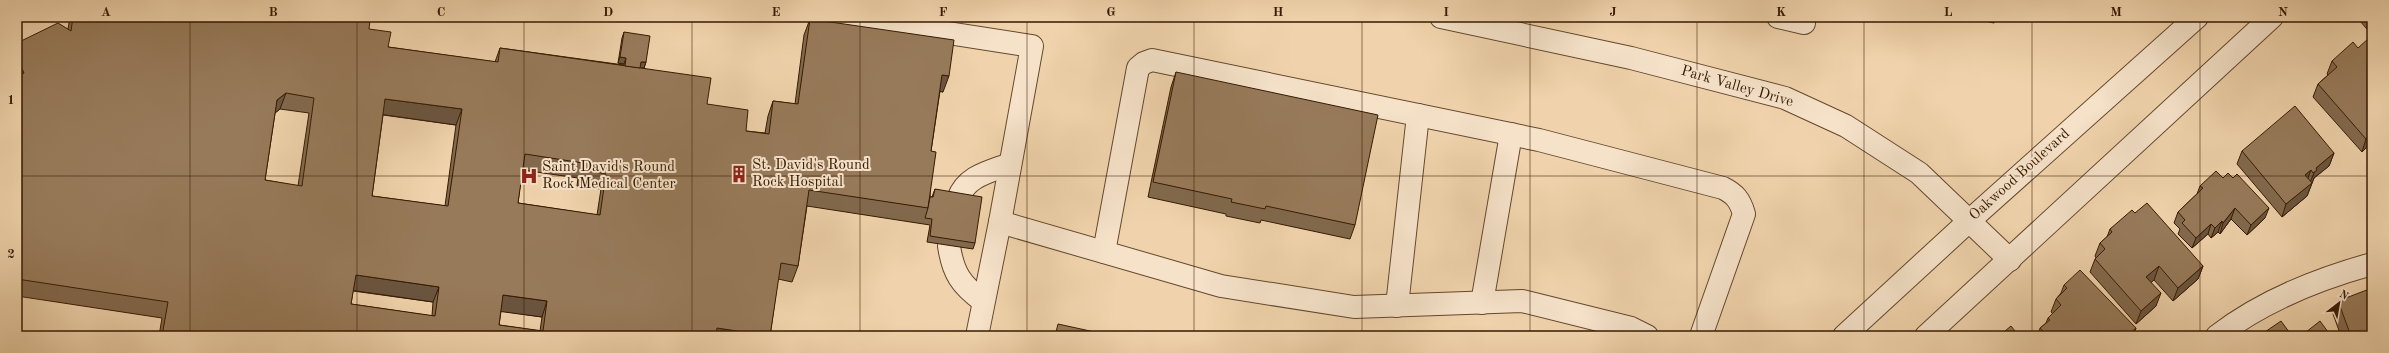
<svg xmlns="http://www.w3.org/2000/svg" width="2389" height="353" font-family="'Old Standard TT',serif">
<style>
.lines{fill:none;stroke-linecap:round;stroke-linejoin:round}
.minor-casing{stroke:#64482c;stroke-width:24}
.minor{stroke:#f5e2c9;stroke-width:22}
.wall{fill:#82694d;stroke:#361a01;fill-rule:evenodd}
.shaded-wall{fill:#6a553f;stroke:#361a01}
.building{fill:#977a5a;stroke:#361a01;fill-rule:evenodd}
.grid{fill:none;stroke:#361a01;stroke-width:1;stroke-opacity:0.55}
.labels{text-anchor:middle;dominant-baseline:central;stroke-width:4;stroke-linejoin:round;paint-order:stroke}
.street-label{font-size:15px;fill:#361a01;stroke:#f5e2c9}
.poi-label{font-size:15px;fill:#361a01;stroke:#f5e2c9;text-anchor:start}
.neatline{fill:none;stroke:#361a01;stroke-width:1.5}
.grid-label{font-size:13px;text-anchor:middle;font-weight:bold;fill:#361a01}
</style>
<rect width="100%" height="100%" fill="#f0d3ac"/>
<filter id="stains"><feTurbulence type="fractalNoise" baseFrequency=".005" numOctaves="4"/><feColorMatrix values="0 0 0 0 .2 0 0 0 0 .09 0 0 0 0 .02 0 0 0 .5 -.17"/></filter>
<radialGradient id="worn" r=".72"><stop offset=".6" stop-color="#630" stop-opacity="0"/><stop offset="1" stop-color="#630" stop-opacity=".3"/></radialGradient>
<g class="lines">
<g class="minor-casing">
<g id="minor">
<path d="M845 17 1032 46 1000 222 977 336"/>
<path d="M1441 17 1631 58 1785 98 1846 126 1919 173 2010 260"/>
<path d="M1778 17 1804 23"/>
<path d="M958 199C966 176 989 172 1010 164"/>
<path d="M1000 222 1221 286 1354 307 1522 301 1631 328 1647 336"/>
<path d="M949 246C953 273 961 285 983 301"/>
<path d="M1104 252 1138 68 1144 63 1152 60 1539 140 1723 188C1735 194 1740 200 1744 214L1701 336"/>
<path d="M1482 303 1511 134"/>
<path d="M1397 306 1418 115"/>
<path d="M1844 336 1969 221 2197 17"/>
<path d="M1926 336 2272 17"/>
<path d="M2217 336C2261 302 2318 279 2372 264"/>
</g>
</g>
<use href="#minor" class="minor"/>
</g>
<g class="wall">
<path d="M70 17H348L369 29 388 47 495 62 500 48 624 65V64L618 63 622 38 624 32 646 62 644 68 707 104 746 131 765 133 768 116 773 101 795 104 804 35 810 19 943 92 940 91 931 151 930 197H932L935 189 975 243 973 249 927 242 930 225 807 206 798 266 792 282 778 279 770 336H159L162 318 17 296V43L68 29ZM280 109 309 113 298 186 265 180 275 113ZM383 115 456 125 445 206 372 196ZM522 170 578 178 577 186 601 189 597 215 518 203ZM353 291 433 302 432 316 351 304ZM501 311 542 317 540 331 499 325Z"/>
<path d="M1968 17H1996L1994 23Z"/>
<path d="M1997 17H2005V19Z"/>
<path d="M2362 17H2372V35L2360 21Z"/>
<path d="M2358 48 2372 142 2362 152 2313 97 2318 84 2328 75 2327 74 2332 61Z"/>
<path d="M1176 72 1355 225 1350 239 1261 220 1260 223 1226 216V214L1148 197 1171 87Z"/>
<path d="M2242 151 2334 153 2329 166 2314 178 2307 196 2282 217 2237 164Z"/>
<path d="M2200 186 2265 218 2247 235 2231 219 2220 234 2218 232 2211 238 2208 234 2192 248 2178 234 2180 229 2174 223 2178 212 2197 194Z"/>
<path d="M2135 213 2203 266 2198 279 2173 301 2154 280 2151 282 2156 306 2136 324 2090 272 2095 259 2096 258 2095 256 2100 243 2107 237 2110 229Z"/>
<path d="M2064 285 2136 328 2133 336H2038L2040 328 2046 323 2048 318 2053 314 2051 312 2056 299 2061 293Z"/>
<path d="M2338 301 2372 336H2341L2333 314Z"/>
</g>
<g class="shaded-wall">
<path d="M620 57 626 58 624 64 618 63Z"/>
<path d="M641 62H646L644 68H639Z"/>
<path d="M942 75 949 76 943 92 936 91Z"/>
<path d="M286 93 280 109 271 116 277 100Z"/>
<path d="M385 99 462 109 456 125 379 114Z"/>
<path d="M2372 134V142L2362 152 2366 139Z"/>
<path d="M2334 153 2329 166 2314 178 2307 196 2282 217 2286 204 2309 185 2316 168Z"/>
<path d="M2311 170 2306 183 2305 175Z"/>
<path d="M2235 208 2231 219 2220 234 2223 223Z"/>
<path d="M2269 208 2265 218 2247 235 2251 225Z"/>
<path d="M2222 221 2218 232 2211 238 2215 228Z"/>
<path d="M2211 224 2208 234 2192 248 2196 238Z"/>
<path d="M2159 266 2154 280 2142 291 2146 277Z"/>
<path d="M2203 266 2198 279 2173 301 2178 288Z"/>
<path d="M356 275 439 287 433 302 350 290Z"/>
<path d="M2161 293 2156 306 2136 324 2141 311Z"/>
<path d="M503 295 547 301 542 317 497 311Z"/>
<path d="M717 328 770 336H715Z"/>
<path d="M2136 328 2133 336H2127Z"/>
</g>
<g class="building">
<path d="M73 17H348L370 20 369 29 391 32 388 47 498 62 500 48 711 78 707 104 748 110 746 131 769 134 773 101 798 104 810 19 954 40 949 76 942 75 931 151 936 152 928 208 809 190 798 266 781 263 770 336 717 328 716 336H162L168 302 17 279V77L24 73 17 58V43L58 23 71 31ZM286 93 314 98 302 186 265 180 277 100ZM385 99 462 109 448 206 372 196ZM525 154 583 163 582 170 606 174 600 215 518 203ZM356 275 439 287 435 316 351 304ZM503 295 547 301 543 331 499 325Z"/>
<path d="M624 32 650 36 646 62H641L640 68 625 66 626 58 620 57Z"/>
<path d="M2369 38 2372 42V134L2366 139 2318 84 2337 67 2332 61 2353 42 2358 48Z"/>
<path d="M1176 72 1378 115 1355 225 1266 206 1265 209 1231 202 1232 199 1153 182Z"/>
<path d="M2295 106 2334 153 2316 168 2317 170 2313 173 2311 170 2305 175 2312 183 2286 204 2242 151Z"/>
<path d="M2216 171 2223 178 2228 173 2233 178 2237 174 2269 208 2251 225 2235 208 2223 223 2222 221 2215 228 2211 224 2196 238 2182 223 2185 220 2178 212 2203 188 2200 186Z"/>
<path d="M935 189 982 197 975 243 930 236 932 219 925 218 928 208 930 197H933Z"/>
<path d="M2147 203 2203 266 2178 288 2159 266 2146 277 2161 293 2141 311 2095 259 2105 249 2100 243 2112 232 2110 229 2132 210 2135 213Z"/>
<path d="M2080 270 2136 328 2127 336H2048L2040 328 2050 320 2048 318 2061 305 2056 299 2067 288 2064 285Z"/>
<path d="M2372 288V336H2351L2338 301Z"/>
<path d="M2281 321 2292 336H2259Z"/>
<path d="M2320 321 2331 336H2301Z"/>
<path d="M1058 324 1113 336H1055Z"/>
<path d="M2011 326 2019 336H1999Z"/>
</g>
<path class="grid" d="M190 17V336M357 17V336M524 17V336M692 17V336M860 17V336M1027 17V336M1194 17V336M1362 17V336M1530 17V336M1697 17V336M1864 17V336M2032 17V336M2200 17V336M17 176H2372"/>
<defs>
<g id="building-bare" transform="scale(1.38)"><path d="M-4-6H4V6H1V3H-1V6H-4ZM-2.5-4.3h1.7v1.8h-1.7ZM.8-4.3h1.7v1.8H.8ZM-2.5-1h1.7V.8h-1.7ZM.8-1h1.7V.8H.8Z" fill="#8f2418" stroke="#f5e2c9" stroke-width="2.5" paint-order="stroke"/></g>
<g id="hospital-bare" transform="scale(1.38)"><path d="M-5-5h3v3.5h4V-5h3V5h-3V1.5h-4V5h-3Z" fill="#8f2418" stroke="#f5e2c9" stroke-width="2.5" paint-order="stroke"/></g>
</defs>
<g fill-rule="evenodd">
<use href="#building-bare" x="739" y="174"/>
<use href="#hospital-bare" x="529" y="176"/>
</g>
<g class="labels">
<g class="street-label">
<text transform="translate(1737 87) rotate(16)">Park Valley Drive</text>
<text transform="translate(2020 175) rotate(-42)">Oakwood Boulevard</text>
</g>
<g class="poi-label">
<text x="752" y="165">St. David's Round<tspan x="752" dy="17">Rock Hospital</tspan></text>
<text x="542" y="167">Saint David's Round<tspan x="542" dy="17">Rock Medical Center</tspan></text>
</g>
</g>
<rect width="2389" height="353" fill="none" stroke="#f0d3ac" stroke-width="44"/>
<g transform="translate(2339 303) rotate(31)" stroke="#f5e2c9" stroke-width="3" paint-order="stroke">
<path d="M0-3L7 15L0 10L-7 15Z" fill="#361a01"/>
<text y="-6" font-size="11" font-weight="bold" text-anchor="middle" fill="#361a01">N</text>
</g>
<rect x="22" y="22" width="2345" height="309" class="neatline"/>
<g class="grid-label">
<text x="106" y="16">A</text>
<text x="273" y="16">B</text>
<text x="441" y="16">C</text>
<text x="608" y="16">D</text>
<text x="776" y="16">E</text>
<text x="943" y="16">F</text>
<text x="1111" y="16">G</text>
<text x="1278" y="16">H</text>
<text x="1446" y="16">I</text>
<text x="1613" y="16">J</text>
<text x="1781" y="16">K</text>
<text x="1948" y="16">L</text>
<text x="2116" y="16">M</text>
<text x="2283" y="16">N</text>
<text x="11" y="104">1</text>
<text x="11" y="258">2</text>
</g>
<rect width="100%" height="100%" filter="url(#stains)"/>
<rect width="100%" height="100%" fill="url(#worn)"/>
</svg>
